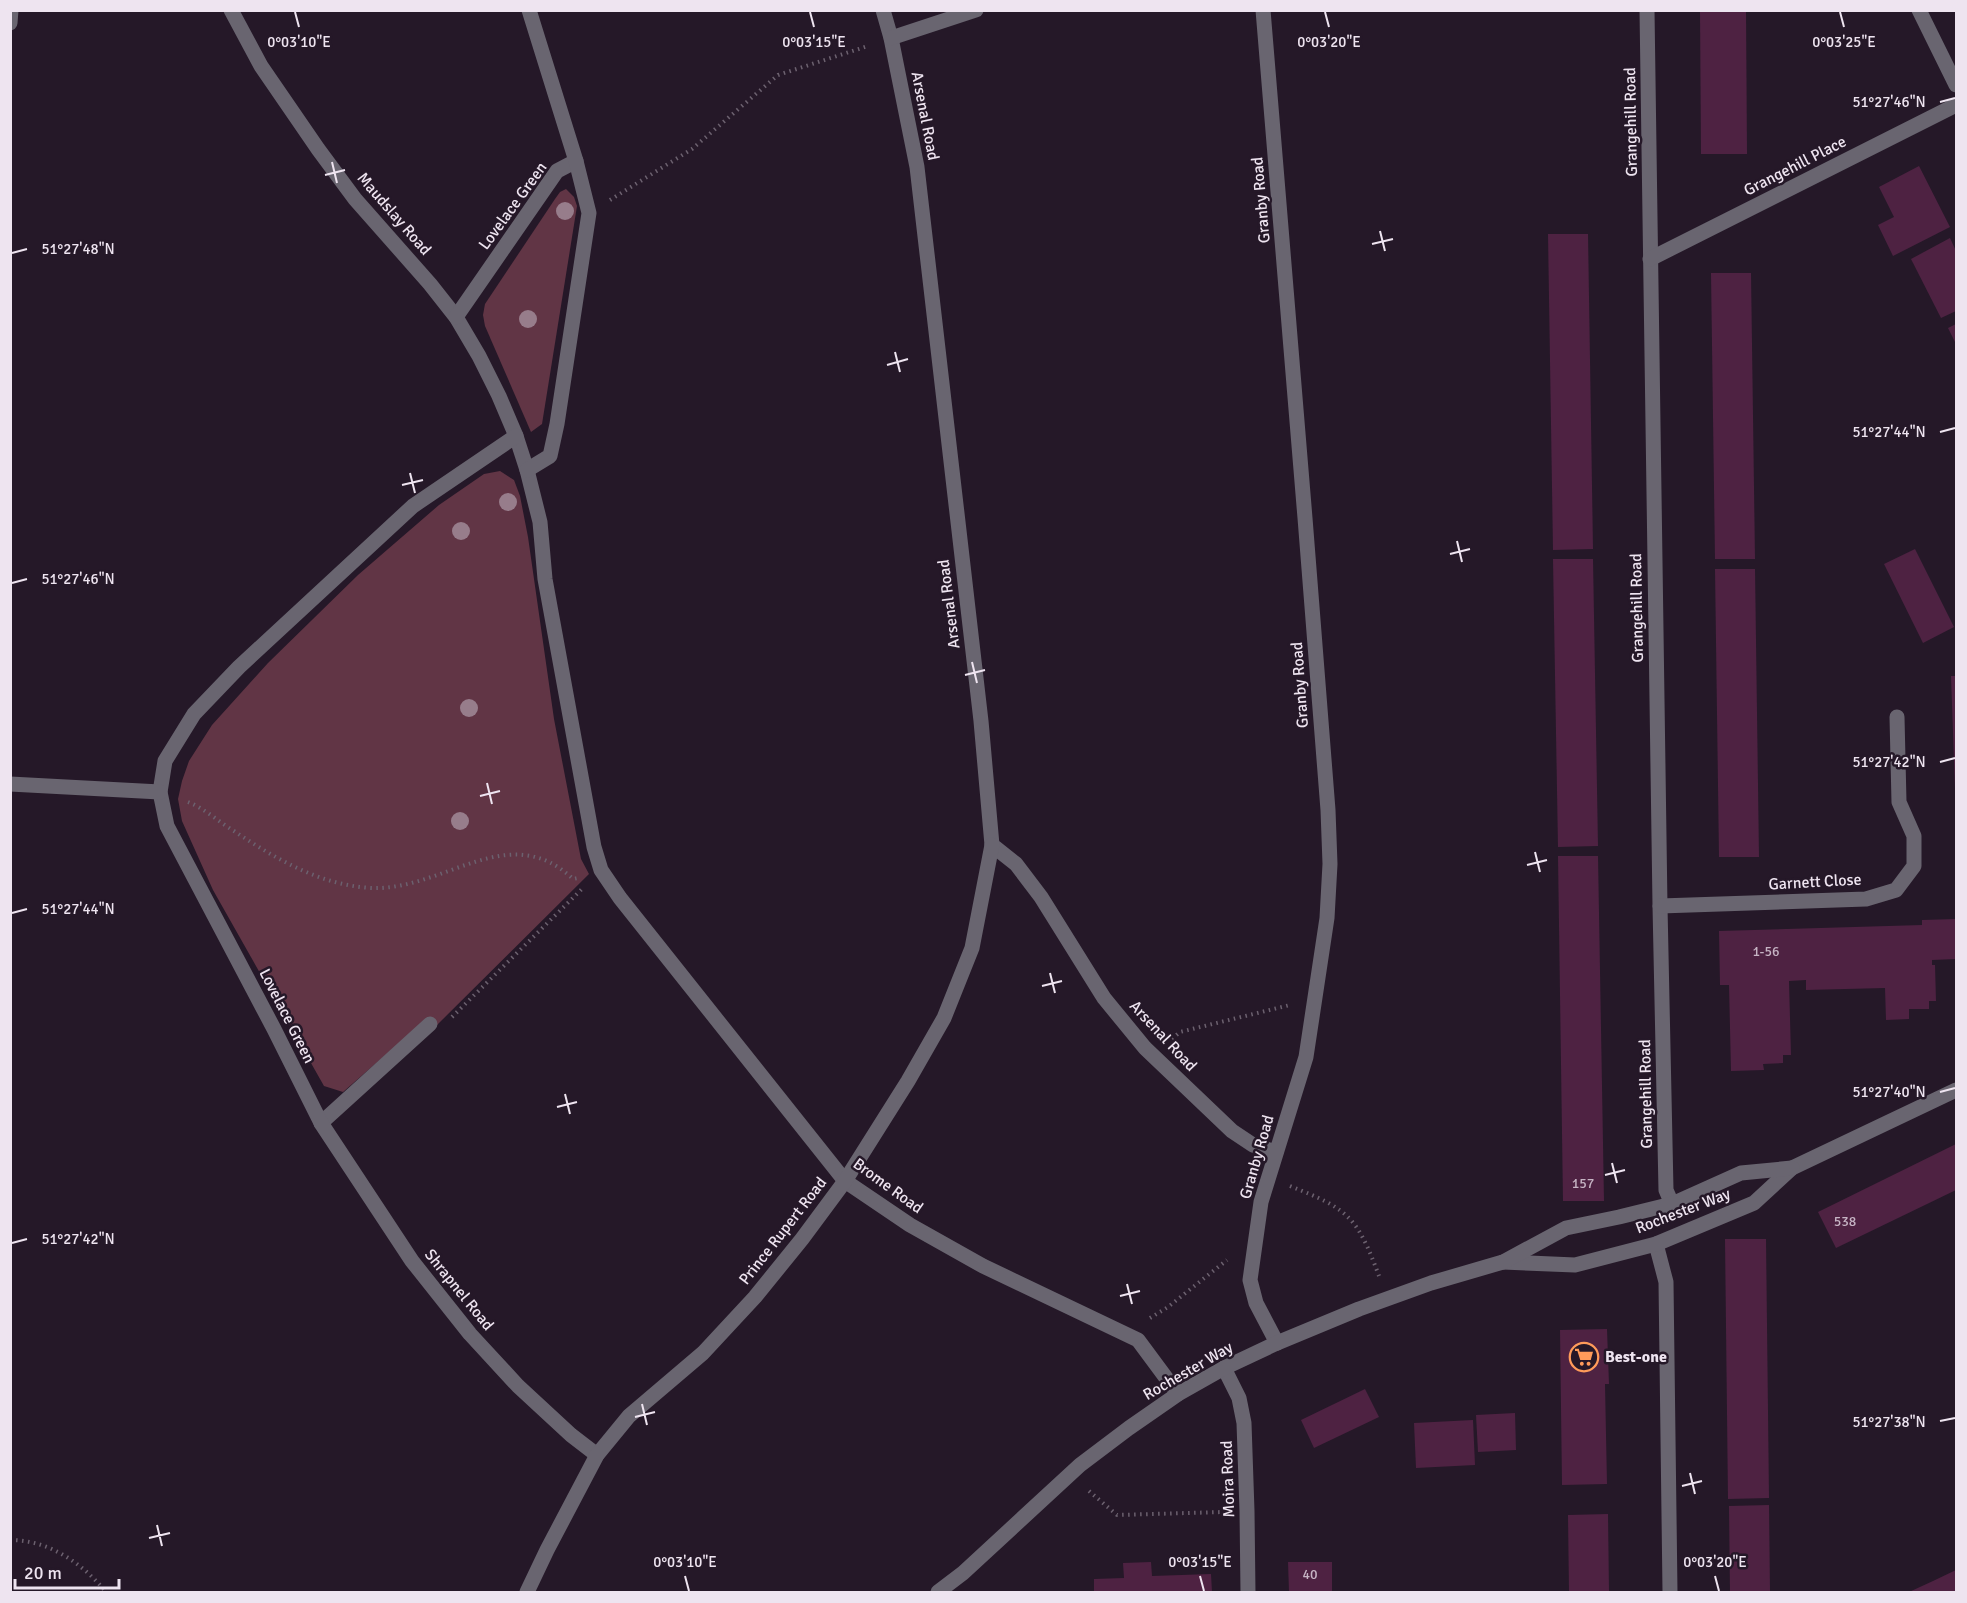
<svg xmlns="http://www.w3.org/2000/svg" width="1967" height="1603" font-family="Signika,sans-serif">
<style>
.green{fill:#613545}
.building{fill:#4e2242}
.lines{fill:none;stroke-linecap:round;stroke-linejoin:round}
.path{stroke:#6c616f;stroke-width:4;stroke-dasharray:1.5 4.5;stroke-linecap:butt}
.service{stroke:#696570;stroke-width:15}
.minor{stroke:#696570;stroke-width:15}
.tertiary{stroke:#696570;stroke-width:15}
.tree{fill:#977d8b}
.ticks{fill:none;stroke:#eee4f0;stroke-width:2}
.labels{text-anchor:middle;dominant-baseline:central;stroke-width:5;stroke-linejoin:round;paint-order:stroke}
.number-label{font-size:14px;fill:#c6b4c4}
.street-label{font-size:16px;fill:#eee4f0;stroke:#251828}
.poi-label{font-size:16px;font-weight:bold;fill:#eee4f0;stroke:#251828;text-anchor:start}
.ticks-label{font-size:15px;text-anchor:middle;fill:#eee4f0;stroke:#251828;stroke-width:5;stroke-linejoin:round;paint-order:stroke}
</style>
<rect width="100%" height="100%" fill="#251828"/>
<g class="green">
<path d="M566 189 574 197 577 206 542 424 531 432 485 326 483 315 485 304 555 199 560 192Z"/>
<path d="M500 471 514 480 520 496 528 537 554 719 581 859 589 874 437 1025 429 1017 343 1092 324 1086 213 890 182 821 178 799 182 781 189 761 212 725 268 663 358 575 439 505 484 474Z"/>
</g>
<g class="building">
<path d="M1700 10H1746L1747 154H1701Z"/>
<path d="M1919 166 1950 227 1893 256 1878 225 1894 217 1879 187Z"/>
<path d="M1548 234H1588L1593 549 1553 550Z"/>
<path d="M1950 238 1956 251V311L1941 318 1911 259Z"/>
<path d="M1711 273H1751L1755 559H1715Z"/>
<path d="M1956 324V344L1948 328Z"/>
<path d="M1915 549 1954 627 1923 643 1884 564Z"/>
<path d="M1553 559H1593L1598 846 1558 847Z"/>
<path d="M1715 569H1755L1759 857H1719Z"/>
<path d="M1951 676H1956V789H1955Z"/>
<path d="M1558 856H1598L1604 1201H1563Z"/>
<path d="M1956 919V959L1932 960V965H1935L1936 1001H1929V1009H1909V1019L1886 1020 1885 988 1806 990V980L1789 981 1791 1055H1783V1063L1763 1064 1764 1070 1731 1071 1729 985H1720L1719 931 1922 925V920Z"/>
<path d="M1956 1144V1190L1836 1248 1818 1212Z"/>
<path d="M1725 1239H1766L1769 1498 1728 1499Z"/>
<path d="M1607 1329 1609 1384H1605L1607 1484 1562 1485 1560 1330Z"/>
<path d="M1365 1389 1379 1417 1314 1448 1301 1420Z"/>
<path d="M1515 1413 1516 1450 1478 1452 1476 1415Z"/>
<path d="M1473 1420 1475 1465 1416 1468 1414 1423Z"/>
<path d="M1769 1505 1770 1592H1730L1729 1506Z"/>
<path d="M1608 1514 1609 1592H1569L1568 1515Z"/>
<path d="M1151 1562 1152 1576 1211 1574 1212 1592H1094V1579L1124 1578 1123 1563Z"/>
<path d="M1288 1562H1332V1592H1289Z"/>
<path d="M1956 1570V1592H1909L1933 1581Z"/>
</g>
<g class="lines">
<g class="path">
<path d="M610 200 692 149 778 75 868 46"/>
<path d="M188 802C204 808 219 822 234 831 276 859 320 885 371 888 444 891 509 818 573 879L578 878"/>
<path d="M452 1017 584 887"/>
<path d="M1172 1039 1180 1032 1290 1005"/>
<path d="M1290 1186C1348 1209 1357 1216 1379 1276"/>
<path d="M1150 1318 1168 1307 1227 1260"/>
<path d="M1089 1491 1117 1515 1223 1512"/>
<path d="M10 1540C49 1540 82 1563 106 1592"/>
</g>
<path class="service" d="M321 1123 430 1024"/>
<g class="minor">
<path d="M231 10 261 66 318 149 355 199 430 284 456 317 479 356 499 396 516 436 527 470 540 522 545 579 594 847 601 870 620 898 845 1181 910 1225 983 1266 1138 1340 1178 1394"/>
<path d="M883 10 891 38 917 167 981 721 992 845 1016 864 1041 897 1104 998 1145 1048 1232 1131 1253 1145 1276 1152"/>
<path d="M1263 10 1305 518 1328 810 1330 864 1327 918 1306 1057 1261 1202 1250 1280 1256 1303 1277 1343"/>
<path d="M1647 10 1660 906 1666 1190 1672 1204"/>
<path d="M10 23 11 10"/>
<path d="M891 38 976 10"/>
<path d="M1650 259 1956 105"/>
<path d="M456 317 557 171 576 161"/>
<path d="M516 436 413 506 239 667 194 714 165 761 160 792 167 826 274 1029 321 1123 412 1261 470 1334 518 1386 571 1435 597 1455"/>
<path d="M527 470 550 456 557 424 589 213 576 161 529 10"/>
<path d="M10 784 160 792"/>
<path d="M1660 906 1866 899 1896 890 1914 866V836L1899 802 1897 717"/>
<path d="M1656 1244 1666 1282 1670 1592"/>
<path d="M1224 1368 1239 1398 1244 1423 1247 1511 1248 1592"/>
<path d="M527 1592 547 1550 597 1455 629 1416 703 1353 755 1297 802 1239 845 1181 908 1081 944 1018 972 948 992 845"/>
</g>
<g class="tertiary">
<path d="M1919 10 1956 85"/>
<path d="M1503 1262 1575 1265 1656 1244 1754 1203 1792 1168 1956 1090"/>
<path d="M938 1592 963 1573 1080 1465 1129 1428 1178 1394 1224 1368 1277 1343 1359 1309 1431 1283 1503 1262 1566 1228 1619 1217 1672 1204 1741 1173 1792 1168"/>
</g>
</g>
<g class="tree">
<circle cx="565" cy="211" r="9"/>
<circle cx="528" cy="319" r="9"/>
<circle cx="508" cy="502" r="9"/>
<circle cx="461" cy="531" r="9"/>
<circle cx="469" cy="708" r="9"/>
<circle cx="460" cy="821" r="9"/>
</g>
<path class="ticks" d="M295 12 299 27M810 12 814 27M1325 12 1329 27M1840 12 1844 27M1940 102 1955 98M332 162 337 183M325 175 345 170M1380 231 1385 251M1372 244 1393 239M12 253 27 249M895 352 900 372M887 365 908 359M1940 432 1955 428M410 473 415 493M402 485 423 480M1457 541 1462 562M1450 554 1470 549M12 583 27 579M972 662 977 683M965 675 985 670M1940 762 1955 758M487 783 492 804M480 796 500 791M1535 852 1540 872M1527 865 1547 860M12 913 27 909M1050 973 1055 993M1042 986 1062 981M1940 1092 1955 1088M565 1094 570 1114M557 1107 577 1102M1612 1163 1617 1183M1605 1175 1625 1170M12 1243 27 1239M1127 1284 1132 1304M1120 1296 1140 1291M642 1404 647 1425M635 1417 655 1412M1940 1421 1955 1418M1690 1473 1695 1494M1682 1486 1702 1481M157 1525 162 1546M149 1538 170 1533M685 1576 689 1591M1200 1576 1204 1591M1715 1576 1719 1591"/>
<defs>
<g id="supermarket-ring" transform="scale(1.5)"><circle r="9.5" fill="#251828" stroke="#ff9b5a" stroke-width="1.5"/><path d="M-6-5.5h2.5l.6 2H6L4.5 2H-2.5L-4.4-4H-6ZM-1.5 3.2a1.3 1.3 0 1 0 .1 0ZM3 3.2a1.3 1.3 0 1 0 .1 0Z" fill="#ff9b5a"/></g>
</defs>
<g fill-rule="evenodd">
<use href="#supermarket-ring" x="1584" y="1357"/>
</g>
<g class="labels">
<g class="number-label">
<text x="1766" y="951">1-56</text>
<text x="1583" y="1183">157</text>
<text x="1845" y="1221">538</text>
<text x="1310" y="1574">40</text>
</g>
<g class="street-label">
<text transform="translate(925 116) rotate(79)">Arsenal Road</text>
<text transform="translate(1631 122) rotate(-91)">Grangehill Road</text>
<text transform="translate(1795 166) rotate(-27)">Grangehill Place</text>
<text transform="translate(1261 200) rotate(-95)">Granby Road</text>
<text transform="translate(513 206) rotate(-54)">Lovelace Green</text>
<text transform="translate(394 214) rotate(49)">Maudslay Road</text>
<text transform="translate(949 604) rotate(-97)">Arsenal Road</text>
<text transform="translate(1637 608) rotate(-91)">Grangehill Road</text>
<text transform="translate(1300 685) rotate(-94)">Granby Road</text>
<text transform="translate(1815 882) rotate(-3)">Garnett Close</text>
<text transform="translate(287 1016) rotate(63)">Lovelace Green</text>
<text transform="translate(1163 1036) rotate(47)">Arsenal Road</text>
<text transform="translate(1646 1094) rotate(-91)">Grangehill Road</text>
<text transform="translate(1257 1157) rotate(-74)">Granby Road</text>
<text transform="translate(888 1186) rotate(36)">Brome Road</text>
<text transform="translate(1683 1211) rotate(-21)">Rochester Way</text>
<text transform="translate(783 1231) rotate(-52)">Prince Rupert Road</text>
<text transform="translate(459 1290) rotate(51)">Shrapnel Road</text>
<text transform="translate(1188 1371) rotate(-30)">Rochester Way</text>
<text transform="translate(1228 1479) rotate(-92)">Moira Road</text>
</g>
<g class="poi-label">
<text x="1605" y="1357">Best-one</text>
</g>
</g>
<g class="ticks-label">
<text x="299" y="47">0°03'10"E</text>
<text x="814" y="47">0°03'15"E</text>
<text x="1329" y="47">0°03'20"E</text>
<text x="1844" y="47">0°03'25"E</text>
<text x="1889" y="107">51°27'46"N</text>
<text x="78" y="254">51°27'48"N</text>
<text x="1889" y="437">51°27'44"N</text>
<text x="78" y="584">51°27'46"N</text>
<text x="1889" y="767">51°27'42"N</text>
<text x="78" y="914">51°27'44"N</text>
<text x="1889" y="1097">51°27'40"N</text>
<text x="78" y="1244">51°27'42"N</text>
<text x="1889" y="1427">51°27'38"N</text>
<text x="685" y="1567">0°03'10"E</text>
<text x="1200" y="1567">0°03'15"E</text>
<text x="1715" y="1567">0°03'20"E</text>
</g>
<rect width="1967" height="1603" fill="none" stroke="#eee4f0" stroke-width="24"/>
<path d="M15 1579v9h104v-9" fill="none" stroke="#eee4f0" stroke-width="3"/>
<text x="24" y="1579" font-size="18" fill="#eee4f0" stroke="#251828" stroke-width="4.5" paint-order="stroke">20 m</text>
</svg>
